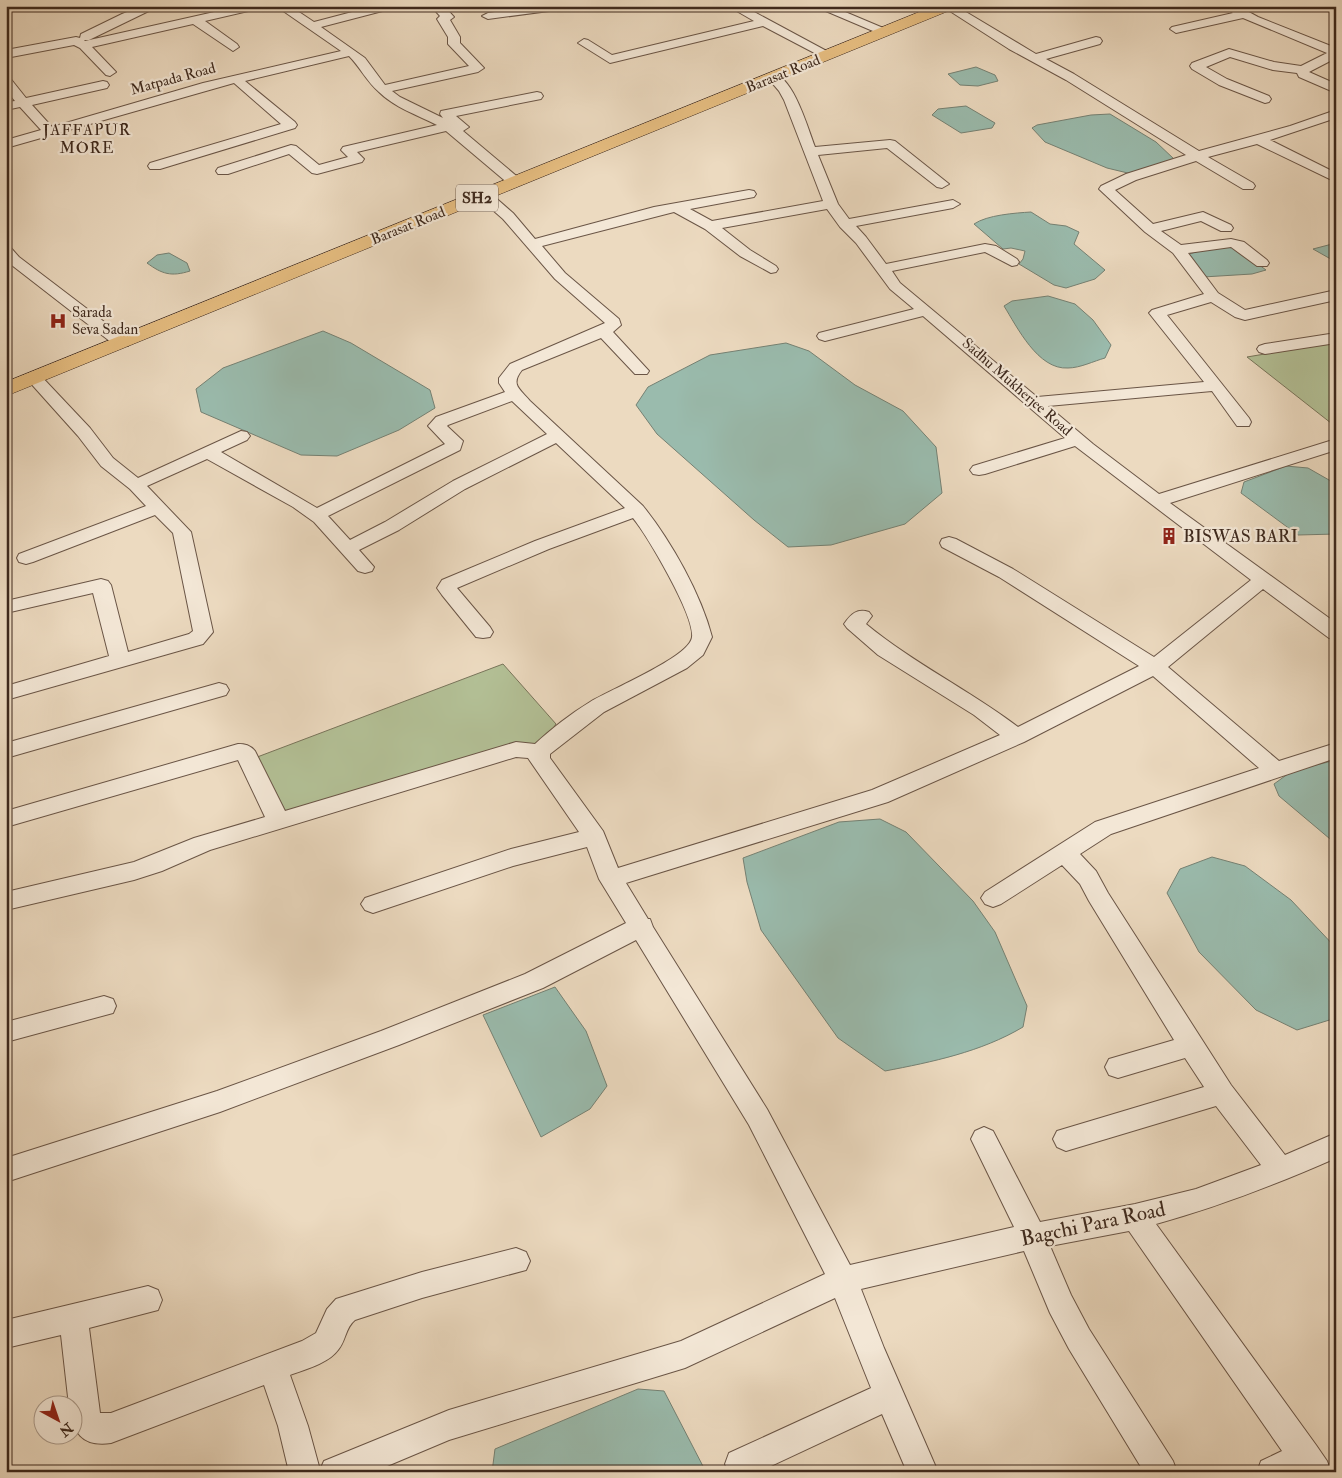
<svg xmlns="http://www.w3.org/2000/svg" width="1342" height="1478" font-family="'IM FELL Double Pica',serif">
<style>
.green{fill:#b3c096;stroke:#78745a}
.water{fill:#9abbad;stroke:#758173}
.lines{fill:none;stroke-linecap:round;stroke-linejoin:round}
.street-casing{stroke:#6a5546;stroke-width:2}
.primary-casing{stroke:#3e291d;stroke-width:1}
.street{fill:#f3e7d6;fill-rule:evenodd}
.primary{fill:#e6bd80;fill-rule:evenodd}
.labels{text-anchor:middle;dominant-baseline:central;stroke-width:4.5;stroke-linejoin:round;paint-order:stroke}
.far-street-label{font-size:15px;fill:#3e291d;stroke:#f3e7d6}
.far-poi-label{font-size:15px;fill:#3e291d;stroke:#f3e7d6;text-anchor:start}
.far-neighbourhood-label{font-size:16px;letter-spacing:1px;fill:#3e291d;stroke:#f3e7d6}
.shield{fill:#f3e7d6;stroke:#746254;stroke-width:1}
.shield-label{font-size:16px;font-weight:bold;fill:#3e291d}
.poi-label{font-size:18px;fill:#3e291d;stroke:#f3e7d6;text-anchor:start}
.near-street-label{font-size:21px;fill:#3e291d;stroke:#f3e7d6}
</style>
<rect width="100%" height="100%" fill="#ecdac0"/>
<filter id="stains"><feTurbulence type="fractalNoise" baseFrequency=".004" numOctaves="4"/><feColorMatrix values="0 0 0 0 .2 0 0 0 0 .09 0 0 0 0 .02 0 0 0 .5 -.17"/></filter>
<radialGradient id="worn" r=".72"><stop offset=".6" stop-color="#630" stop-opacity="0"/><stop offset="1" stop-color="#630" stop-opacity=".3"/></radialGradient>
<g class="green">
<path d="M1336 342V427L1247 357Z"/>
<path d="M503 664 556 724 540 747 287 822 252 759Z"/>
</g>
<g class="water">
<path d="M976 67 995 75 998 81 978 86 960 85 948 74Z"/>
<path d="M966 106 995 123 992 128 961 133 932 115 938 109Z"/>
<path d="M1110 114 1156 142 1174 159 1136 175 1107 168 1045 142 1032 128 1037 125 1091 115Z"/>
<path d="M1031 212 1050 224 1066 226 1079 232 1074 244 1105 270 1095 279 1066 288 1054 285 1019 264 1023 259 1025 251 1011 248 1003 249 974 224C987 215 1015 213 1031 212Z"/>
<path d="M1336 243V262L1313 249Z"/>
<path d="M1234 246 1266 270 1252 274 1203 277 1186 255 1199 251Z"/>
<path d="M169 253 187 263 190 271C171 277 162 274 147 263L157 255Z"/>
<path d="M1048 296 1075 304 1093 320 1111 345 1105 358C1094 361 1080 368 1068 368 1038 370 1017 327 1004 306L1012 301Z"/>
<path d="M323 331 351 343 430 390 435 408 399 430 337 456 301 455 201 412 196 389 223 368Z"/>
<path d="M786 343 809 351 855 385 903 411 936 447 942 493 905 524 831 545 788 547 754 520 657 434 636 405 648 387 710 355Z"/>
<path d="M1286 466 1308 468 1336 484V534L1298 535 1241 493 1244 482Z"/>
<path d="M1336 760V844L1279 796 1274 784 1292 771Z"/>
<path d="M880 819 906 832 973 901 995 932 1027 1006 1023 1027C981 1052 932 1062 885 1071L838 1038 761 930 747 882 743 858 839 822Z"/>
<path d="M1212 857 1245 866 1291 900 1336 948V1018L1297 1030 1256 1010 1199 952 1167 893 1180 869Z"/>
<path d="M555 987 586 1031 607 1086 590 1109 541 1137 483 1015Z"/>
<path d="M638 1389 664 1391 706 1472H492L495 1449Z"/>
</g>
<g class="lines">
<g class="street-casing">
<g id="street">
<path d="M142 6H159L89 40H84L85 41 241 6H263L261 8 205 21 237 44 239 47 233 51 193 24 92 47 116 72 110 76 106 75 80 48 74 45 6 58V50L76 37 80 38 81 34 122 14Z"/>
<path d="M276 6H290L314 22 375 6H396L394 8 321 27 365 58 385 85 469 66 448 44V37L437 19 440 16 431 6H444L454 17 450 20 460 37V43L484 68 478 72 392 91 400 97 443 118 440 114 441 111 537 92 541 93 543 96 541 99 456 116 469 127 463 131 520 179 522 182 520 185H510L446 131 357 152 364 159 362 162 317 174 312 173 289 154 228 174H218L216 171 218 168 291 145 296 146 319 165 348 157 341 150 343 147 437 125C417 115 394 107 379 92 367 82 360 67 349 56L245 81 295 122 297 125 295 128 160 169H150L148 166 150 163 281 124 234 83 6 148V140L41 130 20 107 6 110V102L15 101 6 90V77L10 78 26 98 103 81 107 82 109 85 107 88 32 105 52 127 203 83 341 51Z"/>
<path d="M536 6H570L564 9 488 19 482 16 488 13Z"/>
<path d="M728 6H743L834 55 828 59 824 58 763 26 610 63 578 43 584 39 588 40 612 55 754 21Z"/>
<path d="M814 6H831L888 30 890 32 888 34H880Z"/>
<path d="M942 6H956L1036 54 1096 37 1100 38 1102 41 1100 44 1046 59 1074 74 1199 151 1290 126 1336 110V118L1270 140 1336 173V182L1257 144 1208 157 1253 183 1255 186 1253 189H1243L1196 161 1136 180 1115 190 1153 224 1203 212 1231 225 1233 228 1231 231H1221L1201 221 1161 231 1181 245 1231 239 1244 242 1267 260 1269 263 1267 266H1257L1231 247 1188 253 1218 293 1245 310 1336 290V300L1245 320 1235 317 1211 302 1167 315 1249 418 1251 422 1249 426H1237L1212 391 1048 406 1093 444 1159 494 1336 439V450L1170 503 1336 623V639L1329 638 1263 589 1168 667 1279 761 1336 743V758L1111 834 1080 854 1096 871 1108 893 1231 1085 1285 1155 1336 1133V1158C1277 1184 1218 1207 1156 1224L1316 1445 1327 1461 1331 1472H1257L1261 1461 1282 1451 1129 1231 1050 1246 1071 1295 1089 1329 1173 1461 1177 1472H1144L1069 1349 1050 1313 1024 1251 861 1289 884 1348 938 1472H907L882 1414 758 1472H728L725 1464 729 1453 871 1388 835 1298 685 1368 449 1440 373 1472H289L278 1426 264 1385 111 1443C81 1447 72 1432 72 1406H69L61 1335 6 1348V1320L148 1286 158 1290 162 1300 158 1310 89 1328 100 1413H111L302 1341 316 1333 327 1309 336 1299 422 1272 516 1248 526 1252 530 1261 526 1270 422 1298 355 1320C345 1328 346 1341 338 1350 329 1363 304 1370 290 1375L308 1426 320 1470 324 1461 449 1410 681 1341 825 1274 749 1125 636 940 543 988 399 1045 220 1112 6 1182V1158L217 1091 381 1031 525 974 626 923 599 879 587 847 513 866 373 913 365 910 361 904 365 898 511 849 579 832 528 758 516 757 210 850 162 871 134 880 6 910V892L134 862 194 838 265 817 238 760 6 827V811L238 744C245 744 250 745 255 751L285 811 516 742 535 744C551 729 572 713 590 702 609 690 690 657 692 637 695 616 647 535 633 518L549 549 457 588 490 627 493 632 490 637 483 638 476 637 442 595 437 588 442 580 535 541 625 508 556 443 465 489 399 530 359 550 374 567 372 571 365 573 358 571 314 522 293 507 207 459 147 486 191 532 213 632 203 644 6 700V686L109 656 93 593 6 613V601L101 579 108 581 111 585 128 652 189 634 193 631 173 533 155 515 33 562 26 564 19 562 17 558 19 554 146 506 130 489 101 466 78 436 26 378 28 375H40L90 428 113 458 138 478 241 431 247 432 250 436 247 440 221 452 317 508 445 444 428 426 436 417 505 392 499 383V378L510 364 605 323 555 279 503 219 479 198 477 195 479 192H489L513 213 535 239 654 207 749 190 754 191 756 194 754 197 690 209 712 221 823 201 784 100 779 91 767 77 773 73C794 78 808 129 815 147L890 140 895 141 949 184 942 188 937 187 887 148 818 155 838 204 849 219 953 200 960 204 953 208 856 226 866 237 886 264 985 244 996 246 1017 259 1019 262 1017 265 1012 266 985 252 892 271 900 283 1037 397 1204 382 1149 313 1152 310 1204 294 1173 253 1145 232 1099 189 1101 186 1126 174 1186 155 1066 80 1009 49ZM827 209 840 227 856 243 890 289 914 309 819 333 817 336 819 339 825 341 923 316 1065 438 973 466 970 470 973 474 979 475 985 474 1075 446 1251 580 1154 657 1013 569 956 539 949 537 942 539 940 543 942 547 999 577 1139 666 1018 727C969 690 913 663 866 624L872 616 869 612C857 608 851 614 844 624L847 628 878 655 974 715 1000 735 872 790 618 868 603 831 550 758V754L604 712 687 668 703 655 712 637C701 594 671 541 643 506L530 401C520 389 510 385 522 370L601 338 635 374H647L649 371 613 332 621 325 619 319 565 273 542 246 674 212 705 229 740 256 771 273 776 272 778 269 776 266 750 250 722 228ZM512 401 547 434 453 481 385 522 350 540 328 516 460 450 463 441 447 426 448 425ZM1153 676 1259 768 1095 822 985 892 981 898 985 904 993 907 1001 904 1062 865 1080 884 1089 901 1174 1040 1109 1059 1105 1067 1109 1075 1118 1078 1185 1058 1204 1087 1057 1131 1053 1139 1057 1147 1066 1151 1216 1106 1261 1165 1196 1189 1135 1204 1040 1222 993 1131 984 1127 975 1131 971 1139 1014 1227 850 1265 767 1109 653 927 650 919H648L626 883 888 802 1024 742Z"/>
<path d="M1223 6H1238L1258 17 1336 48V58L1309 72 1336 84V93L1299 77 1297 73 1273 70 1230 57 1206 67 1227 79 1269 96 1271 99 1269 102 1265 103 1219 85 1192 69 1190 66 1192 63 1229 49 1274 62 1301 66 1327 53 1243 18 1176 33 1170 29 1172 27 1233 13Z"/>
<path d="M6 247 11 248 19 257 128 340 130 343 128 346H116L9 263 6 260Z"/>
<path d="M1336 333V343L1265 354 1259 352 1257 349 1259 346 1265 344Z"/>
<path d="M219 683 226 685 229 690 226 695 6 758V743Z"/>
<path d="M104 996 113 999 116 1006 113 1013 6 1042V1022Z"/>
</g>
</g>
<g class="primary-casing">
<path id="primary" d="M934 6H955L953 9 6 396V382Z"/>
</g>
<use href="#street" class="street"/>
<use href="#primary" class="primary"/>
</g>
<defs>
<g id="hospital-bare" transform="scale(1.35)"><path d="M-5-5h3v3.5h4V-5h3V5h-3V1.5h-4V5h-3Z" fill="#8f2418" stroke="#f3e7d6" stroke-width="2.5" paint-order="stroke"/></g>
<g id="building-bare" transform="scale(1.35)"><path d="M-4-6H4V6H1V3H-1V6H-4ZM-2.5-4.3h1.7v1.8h-1.7ZM.8-4.3h1.7v1.8H.8ZM-2.5-1h1.7V.8h-1.7ZM.8-1h1.7V.8H.8Z" fill="#8f2418" stroke="#f3e7d6" stroke-width="2.5" paint-order="stroke"/></g>
</defs>
<g fill-rule="evenodd">
<use href="#hospital-bare" x="58" y="321"/>
<use href="#building-bare" x="1169" y="536"/>
</g>
<g class="labels">
<g class="far-street-label">
<text transform="translate(783 74) rotate(-22)">Barasat Road</text>
<text transform="translate(173 79) rotate(-15)">Matpada Road</text>
<text transform="translate(408 226) rotate(-22)">Barasat Road</text>
<text transform="translate(1017 387) rotate(41)">Sadhu Mukherjee Road</text>
</g>
<g class="far-poi-label">
<text x="72" y="312">Sarada<tspan x="72" dy="17">Seva Sadan</tspan></text>
</g>
<g class="far-neighbourhood-label">
<text x="87" y="130">JAFFAPUR<tspan x="87" dy="18">MORE</tspan></text>
</g>
<rect class="shield" x="456" y="184.5" width="42" height="27" rx="4"/>
<g class="shield-label">
<text x="477" y="198">SH2</text>
</g>
<g class="poi-label">
<text x="1183" y="536">BISWAS BARI</text>
</g>
<g class="near-street-label">
<text transform="translate(1093 1224) rotate(-12)">Bagchi Para Road</text>
</g>
</g>
<rect width="1342" height="1478" fill="none" stroke="#ecdac0" stroke-width="25"/>
<rect x="8" y="8" width="1327" height="1463" fill="none" stroke="#3e291d" stroke-width="2.5"/>
<rect x="12" y="12" width="1317" height="1453" fill="none" stroke="#3e291d"/>
<g transform="translate(58 1420) rotate(140)"><circle r="24" fill="#f3e7d6" stroke="#ab9b8c"/>
<path d="M0-4L9 19L0 12L-9 19Z" fill="#8f2418"/>
<text y="-8" font-size="14" font-weight="bold" text-anchor="middle" fill="#3e291d">N</text>
</g>
<rect width="100%" height="100%" filter="url(#stains)"/>
<rect width="100%" height="100%" fill="url(#worn)"/>
</svg>
